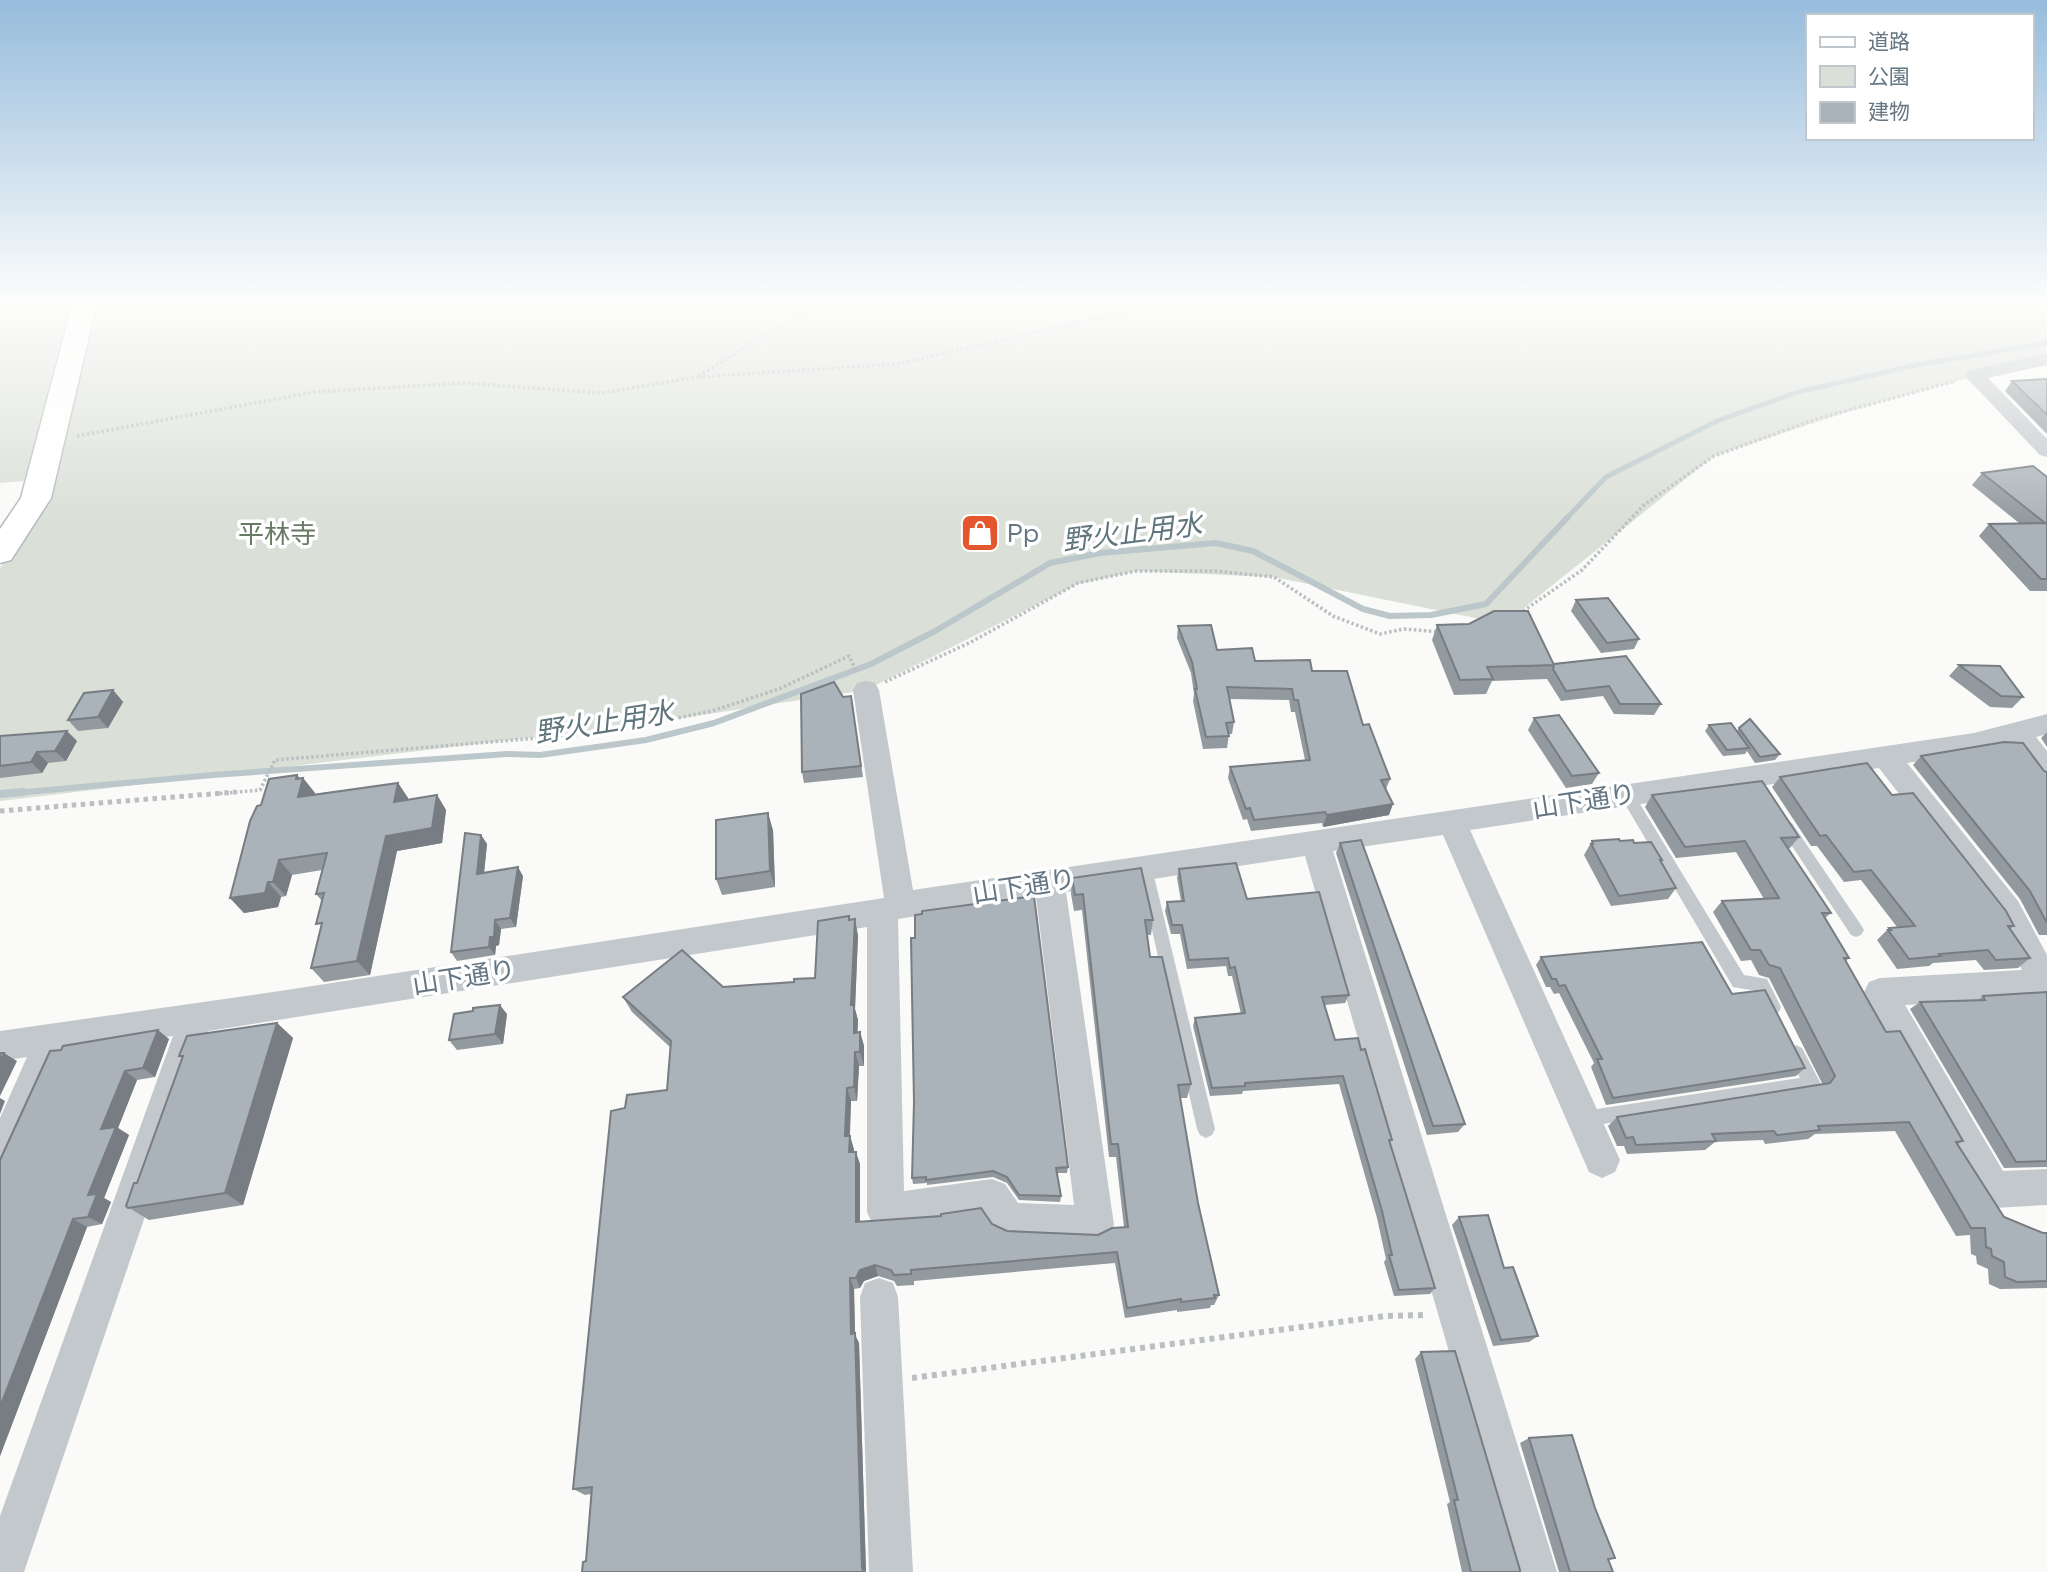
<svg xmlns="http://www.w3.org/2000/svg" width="2047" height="1572" font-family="'Space Grotesk','Noto Sans JP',sans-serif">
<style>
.green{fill:#dadfd7}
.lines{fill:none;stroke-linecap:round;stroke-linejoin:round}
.stream-far2{stroke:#bbc7cb;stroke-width:5}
.stream-far1{stroke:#bbc7cb;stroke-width:6}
.stream{stroke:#bbc7cb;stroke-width:8}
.secondary-casing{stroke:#b3babf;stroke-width:3}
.path-far2{stroke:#bbbfc2;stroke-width:3.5;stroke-dasharray:2.5 2.5;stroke-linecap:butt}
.path-far1{stroke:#bbbfc2;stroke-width:5;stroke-dasharray:4.5 4.5;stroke-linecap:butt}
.path{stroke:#bbbfc2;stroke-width:6;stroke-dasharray:5 5;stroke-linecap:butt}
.lane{fill:#c3c8cc;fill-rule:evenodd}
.street{fill:#c3c8cc;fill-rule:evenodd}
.secondary{fill:#fff;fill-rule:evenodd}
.wall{fill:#929a9f}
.shaded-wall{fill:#777d82}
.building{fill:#aab3b9;stroke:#777d82;stroke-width:2}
.labels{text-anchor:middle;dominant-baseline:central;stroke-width:7;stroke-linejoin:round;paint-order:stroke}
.poi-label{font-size:26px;fill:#657683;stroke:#fff;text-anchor:start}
.park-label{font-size:26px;fill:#687a64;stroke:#fff}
.street-label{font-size:26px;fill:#657683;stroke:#fff}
.water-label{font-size:28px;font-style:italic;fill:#60757c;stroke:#fff}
</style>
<rect width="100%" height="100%" fill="#fafaf8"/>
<g class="green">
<path d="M0 302H71L24 481 0 483Z"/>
<path d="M89 302H2047V356L1850 411 1714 456 1509 620 1475 618 1274 577 1136 571 1078 584 866 690 636 725 0 801V568L50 484Z"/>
</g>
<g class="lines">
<path class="stream-far2" d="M1565 520 1606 477 1717 421 1798 392 1921 364 2047 343"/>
<path class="stream-far1" d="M4 794 213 775 507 754 540 755 646 740 714 723 871 664 937 630 1050 563 1100 553 1216 543 1253 551 1363 609 1390 616 1431 615 1486 604 1567 518"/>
<path class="stream" d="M0 794 23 792"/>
<g class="secondary-casing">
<path id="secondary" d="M73 302H97L51 498 11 560 0 563V529L21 498Z"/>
</g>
<g class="path-far2">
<path d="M837 302 791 319 697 377 897 364 1127 312 1222 306 1232 302"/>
<path d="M77 436 314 392 464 383 601 393 697 377"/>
<path d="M1519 614 1582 570 1644 505 1714 456 1816 419 1956 381"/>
<path d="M885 682 971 642 1078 583 1136 571H1214L1274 577 1333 616 1380 634 1404 629 1440 632"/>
<path d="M215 794 260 790 275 760 609 732 712 711 779 689 849 656 857 672"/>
</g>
<path class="path-far1" d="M0 811 236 792"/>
<path class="path" d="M912 1378 1385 1316 1427 1315"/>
<g class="lane">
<path d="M1627 790 1632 791 1744 975 1767 979 1781 1007 1779 1012 1773 1014 1767 1012 1756 991 1733 987 1622 799 1620 795 1622 791Z"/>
<path d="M1787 821 1792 823 1861 925 1864 930 1861 935 1856 937 1851 935 1782 831 1780 827 1782 823Z"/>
<path d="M1145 862 1150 864 1152 868 1215 1129 1212 1135 1206 1138 1200 1135 1197 1129 1138 868 1140 864Z"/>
<path d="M1796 1045 1802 1048 1821 1084 1818 1090 1584 1127 1578 1125 1575 1119 1578 1113 1584 1111 1800 1078 1788 1053 1790 1048Z"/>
</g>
<g class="street">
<path d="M2047 353V365L1988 378 2047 439V457L2040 455 1964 375 1967 371Z"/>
<path d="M866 681 875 683 879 690 913 890 1974 733 2047 714V734L2036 737 2047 751V781L2037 778 2012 743 1974 753 1907 763 2018 901 2047 955V1000L2039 997 1905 1005 2003 1171 2047 1169V1205L1994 1208 1981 1203 1864 992 1869 982 1880 978 2022 970 1996 919 1879 768 1470 830 1620 1160 1615 1172 1602 1178 1589 1172 1443 835 1333 851 1557 1572H1513L1305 856 1066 892 1114 1225 1108 1238 1095 1244 1008 1240 995 1234 983 1217 886 1231 873 1225 867 1212V927L208 1031 24 1572H0V1516L173 1036 64 1052 13 1170 0 1176V1118L27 1057 0 1061V1031L280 991 884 898 853 690 857 683ZM1036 897 1074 1205 1018 1203 1005 1184 992 1179 904 1191 898 919Z"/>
<path d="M879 1278 893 1283 898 1297 913 1572H869L860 1297 865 1283Z"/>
</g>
<use href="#secondary" class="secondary"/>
</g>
<g class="wall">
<path d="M2047 379V434L2005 391 2012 381Z"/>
<path d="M1982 473 2047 477V591H2030L1979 536 1989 524 2019 523 1972 485Z"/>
<path d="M1576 600 1639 639 1634 649 1601 653 1571 611Z"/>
<path d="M1437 625 1554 664 1661 704 1654 715 1614 714 1603 696 1561 701 1547 679 1492 681 1486 694 1454 695 1432 640Z"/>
<path d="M1178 626 1217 650 1255 661 1312 671 1363 725 1390 779 1386 789 1389 815 1323 827 1322 823 1251 831 1247 819 1243 820 1228 778 1230 767 1305 760 1295 712H1291L1289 700 1229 699 1234 722 1232 734H1229L1227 748 1203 749 1193 701 1194 694 1191 673 1177 638Z"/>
<path d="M1959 665 2023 697 2012 708 1990 707 1949 676Z"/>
<path d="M113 690 123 702 108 728 78 731 68 720Z"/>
<path d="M851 696 863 777 804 783 802 772 843 697Z"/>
<path d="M1534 718 1599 773 1592 784 1566 788 1528 730Z"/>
<path d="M1709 725 1737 731 1739 728 1780 754 1775 760 1755 763 1747 751 1745 754 1723 756 1705 731Z"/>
<path d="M2047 732V747L2041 738Z"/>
<path d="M0 736 77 741 66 761 48 763 42 773 0 778Z"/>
<path d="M1921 756 2047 772V935H2039L2020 899 1913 765Z"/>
<path d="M297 775 300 778H303L315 793V794L398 783 408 798V800L437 795 446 810 442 843 397 851 370 975 324 982 311 968 321 929 322 901 316 894 322 870 292 875 286 896 281 897 278 907 244 913 230 898Z"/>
<path d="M1780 777 1892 795 2014 926 2010 929 2030 958 2018 968 1984 970 1976 960 1933 963 1929 966 1897 969 1877 940 1889 928 1897 927 1861 880 1844 882 1817 846H1811L1772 787Z"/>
<path d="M1652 795 1799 837 1790 848H1788L1831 913 1825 918 1849 958 1845 962 1886 1032 1963 1141 1958 1144 2004 1217 2043 1233H2047V1288L2000 1289 1989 1284 1988 1269 1977 1264 1976 1256 1971 1254 1970 1235 1956 1236 1895 1131 1815 1134 1808 1139 1765 1144 1763 1140 1715 1142 1705 1150 1627 1154 1624 1146H1617L1608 1126 1617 1117 1823 1085 1769 978 1759 975 1751 960 1741 961 1713 912 1722 901 1764 899 1736 852 1676 858 1645 807Z"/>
<path d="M773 830 775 887 722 895 716 879Z"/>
<path d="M481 835 487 844 484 873 523 876 516 927 501 929 499 945 496 946 495 955 457 961 451 952Z"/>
<path d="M1592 841H1620L1634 843 1662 860 1660 862 1676 888 1668 899 1611 906 1584 855Z"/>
<path d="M1340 843 1465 1124 1458 1132 1427 1135 1336 853Z"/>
<path d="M1179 869 1247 899 1349 995 1345 1003 1325 1005 1335 1040 1392 1140 1390 1143 1435 1288 1430 1294 1394 1296 1384 1262 1386 1259 1377 1218 1339 1084 1243 1091 1242 1094 1210 1096 1193 1026 1195 1018 1241 1014 1232 976H1228L1226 966 1187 969 1180 934H1171L1165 911 1167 902 1181 901 1177 878Z"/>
<path d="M1072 878 1153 920 1151 935H1147L1150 957 1191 1084 1187 1098H1180L1198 1203 1219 1295 1214 1305H1211L1210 1308 1177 1312V1310L1125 1318 1115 1263 914 1281V1285L897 1286 894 1281 878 1276 864 1281 860 1288 854 1289 855 1335 859 1343 866 1572H582L586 1561 591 1494 585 1495 573 1489 625 1108 667 1090 671 1048 632 1012 623 997 723 987 794 982 815 978 849 916 850 920 858 935 855 1009 858 1020 857 1032H860L864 1046V1066H859L857 1101H851L850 1136 854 1152 860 1164V1222L992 1224 1007 1231 1098 1235 1124 1227 1116 1157H1109L1082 910 1074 911 1071 894Z"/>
<path d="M1541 957 1732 994 1805 1068 1796 1076 1606 1105 1591 1067 1594 1063 1559 993 1554 994 1550 987H1546L1536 965Z"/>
<path d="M2047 992V1167L2004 1168 1910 1009 1920 1002 1978 1000 1983 996Z"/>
<path d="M507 1014 503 1044 457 1050 449 1040Z"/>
<path d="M277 1023 293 1038 243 1205 149 1220 126 1206 137 1183 182 1058 179 1056Z"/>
<path d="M169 1039 155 1077 137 1080 118 1128 129 1135 104 1198 111 1202 102 1224 87 1227 0 1456V1160Z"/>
<path d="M914 1102 1068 1167 1067 1173H1057L1061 1196 1060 1202 1019 1200 1007 1183 993 1177 927 1185V1183L913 1184 912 1178Z"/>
<path d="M1459 1217 1504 1268 1538 1336 1529 1342 1493 1346 1452 1225Z"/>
<path d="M1421 1352 1520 1572H1462L1447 1504 1450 1502 1415 1359Z"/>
<path d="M1529 1438 1595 1508 1615 1558 1609 1560 1613 1572H1559L1520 1443Z"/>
</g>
<g class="shaded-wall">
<path d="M113 690 123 702 108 728 98 717Z"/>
<path d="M67 731 77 741 66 761 55 751Z"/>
<path d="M37 752 48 763 42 773 31 762Z"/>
<path d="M297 775 302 782 303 778 315 793 310 812 298 797 296 779Z"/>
<path d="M398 783 408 798 404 817 394 802Z"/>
<path d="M437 795 446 810 442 843 397 851 370 975 357 961 386 836Z"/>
<path d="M1393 804 1389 815 1323 827 1327 815Z"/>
<path d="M768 813 773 830 775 887 770 871Z"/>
<path d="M481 835 487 844 483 883 477 874Z"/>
<path d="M279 860 292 875 286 896 273 882Z"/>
<path d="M518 867 523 876 516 927 510 918Z"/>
<path d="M268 882 281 897 278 907 244 913 230 898Z"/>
<path d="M855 919 858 935 855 1009 858 1020 857 1047 854 1033 851 1005Z"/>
<path d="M495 920 501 929 499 945 496 946 495 955 489 947 490 937Z"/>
<path d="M500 1005 507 1014 503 1044 495 1034Z"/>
<path d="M277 1023 293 1038 243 1205 225 1193Z"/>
<path d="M158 1030 169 1039 155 1077 143 1068Z"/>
<path d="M860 1032 864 1046V1066L860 1052Z"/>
<path d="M855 1052 859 1066 857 1101 854 1087Z"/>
<path d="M4 1053 17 1061 0 1096V1061Z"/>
<path d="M125 1071 137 1080 118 1128 129 1135 104 1198 111 1202 102 1224 88 1217V1195L101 1129Z"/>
<path d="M847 1088 851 1101 849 1149 845 1136Z"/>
<path d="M0 1098 5 1101 0 1114Z"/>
<path d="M850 1136 854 1149 853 1165 849 1152Z"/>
<path d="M856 1152 860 1164V1234L856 1222Z"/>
<path d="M73 1219 87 1227 0 1456V1407Z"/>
<path d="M875 1265 878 1276 864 1281 860 1288 856 1278 860 1270Z"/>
<path d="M850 1278 854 1289 855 1335 859 1343 866 1572 862 1568Z"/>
</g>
<g class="building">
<path d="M2047 379V415L2012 381Z"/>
<path d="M2033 466 2047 477V579H2041L1989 524 2045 523 1982 473Z"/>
<path d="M1608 598 1639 639 1607 643 1576 600Z"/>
<path d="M1494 611H1528L1554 665 1487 667 1493 679 1460 680 1437 625 1469 624Z"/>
<path d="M1211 625 1217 650 1252 648 1255 661 1310 660 1312 671H1347L1363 725 1369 724 1390 779 1381 780 1393 804 1327 815 1325 812 1254 820 1250 808 1246 809 1230 767 1310 760 1298 700H1294L1292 689 1227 687 1234 722 1226 723 1229 736 1206 737 1195 689H1197L1192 662 1178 626Z"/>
<path d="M1626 656 1661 704H1620L1609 686 1566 691 1553 669 1554 664Z"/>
<path d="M1959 665 2000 666 2023 697 2001 696Z"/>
<path d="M834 682 843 697 851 696 861 766 802 772 801 694Z"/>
<path d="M113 690 98 717 68 720 84 693Z"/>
<path d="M1559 715 1599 773 1572 776 1534 718Z"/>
<path d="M1750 719 1780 754 1760 757 1739 728Z"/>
<path d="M1731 723 1749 748 1727 750 1709 725Z"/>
<path d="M67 731 55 751 37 752 31 762 0 766V736Z"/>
<path d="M2004 742 2023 743 2044 771 2047 772V923L2030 891 1921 756Z"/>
<path d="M1867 763 1892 795 1913 793 2006 911 2014 926H2008L2030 958 1996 960 1988 950 1939 954 1941 956 1909 959 1888 930H1891L1889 928 1915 926 1871 870 1854 872 1826 835 1820 836 1780 777Z"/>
<path d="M297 775 296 779 303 778 298 797 398 783 394 802 437 795 432 828 386 836 357 961 311 968 322 923 316 924 324 893 316 894 327 853 279 860 273 882H268L265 893 230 898 250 821 257 806 261 805 269 779Z"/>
<path d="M1762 781 1799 837 1781 838 1831 913H1822L1849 958H1844L1886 1032 1900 1031 1963 1141 1956 1142 2004 1217 2043 1233H2047V1281L2017 1282 2005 1277 2004 1262 1992 1256 1991 1249 1986 1247 1985 1228H1971L1909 1122 1818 1126 1820 1130 1777 1135 1774 1131 1712 1134 1716 1141 1636 1145 1633 1137 1626 1138 1617 1117 1830 1083 1835 1076 1780 968 1769 965 1760 950H1751L1722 901 1779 898 1745 841 1685 847 1652 795Z"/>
<path d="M768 813 770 871 716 879V820Z"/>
<path d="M465 833 481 835 477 874 518 867 510 918 495 920 494 937H490L489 947 451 952Z"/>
<path d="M1619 839 1620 841 1633 840 1634 843 1651 842 1662 860H1660L1676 888 1619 896 1591 844H1593L1592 841Z"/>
<path d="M1361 840 1465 1124 1433 1126 1340 843Z"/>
<path d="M1236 863 1247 899 1319 892 1349 995 1322 997 1335 1040 1358 1038 1361 1050 1365 1049 1392 1140H1389L1435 1288 1399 1290 1389 1255H1392L1382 1211 1343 1076 1245 1083V1086L1212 1088 1195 1018 1245 1013 1235 967 1230 968 1228 958 1189 960 1182 925H1172L1167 902 1184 901 1179 869Z"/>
<path d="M1141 868 1153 920H1145L1150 957H1162L1191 1084 1178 1085 1198 1203 1219 1295H1214L1215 1298 1181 1302V1299L1127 1308 1117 1252 911 1270V1274L894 1275 891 1270 875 1265 860 1270 856 1278H850L851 1334 855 1333 862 1568 864 1572H582L583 1562 586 1561 592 1487 573 1489 611 1111 625 1108 627 1095 667 1090 671 1041 623 997 682 950 723 987 794 982V979L815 978 818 921 849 916V920L855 919 851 1005H854V1033L860 1032V1052H855L854 1087 847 1088 845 1136H850L849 1152H856V1222L941 1216V1214L981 1208 992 1224 1007 1231 1098 1235 1112 1228 1128 1227 1118 1144H1111L1083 894 1075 895 1072 878Z"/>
<path d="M1034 896 1068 1167 1056 1168 1061 1196 1019 1195 1007 1177 993 1171 926 1180V1177L912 1178 914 1102 911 938H915V915L922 914V911Z"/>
<path d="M1702 942 1732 994 1765 990 1805 1068 1613 1098 1597 1059H1602L1565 985 1559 986 1556 979H1552L1541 957Z"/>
<path d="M2047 992V1161L2016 1162 1920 1002 1985 1000 1983 996Z"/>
<path d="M500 1005 495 1034 449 1040 454 1014 473 1011V1008Z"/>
<path d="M277 1023 225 1193 128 1208 126 1206 134 1183H137L183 1056H179L187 1036Z"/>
<path d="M158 1030 143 1068 125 1071 101 1129 116 1127 88 1195 97 1194 88 1217 73 1219 0 1407V1160L50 1051 61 1050 63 1046Z"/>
<path d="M0 1053H4L0 1061Z"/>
<path d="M1488 1215 1504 1268 1513 1267 1538 1336 1501 1340 1459 1217Z"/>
<path d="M1455 1351 1520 1570V1572H1471L1454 1500H1458L1421 1352Z"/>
<path d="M1572 1435 1595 1508 1615 1558 1608 1559 1613 1572H1570L1529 1438Z"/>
</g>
<linearGradient id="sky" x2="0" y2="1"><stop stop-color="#96bcdc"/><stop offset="0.58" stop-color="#fdfdfc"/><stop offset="1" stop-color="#fdfdfc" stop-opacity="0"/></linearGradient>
<rect width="2047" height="522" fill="url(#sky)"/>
<defs>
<g id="shop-square" transform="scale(2.0125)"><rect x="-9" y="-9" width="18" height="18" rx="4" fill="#e4572e" stroke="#fff"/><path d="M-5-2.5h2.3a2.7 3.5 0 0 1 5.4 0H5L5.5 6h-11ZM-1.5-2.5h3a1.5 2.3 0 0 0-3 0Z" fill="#fff"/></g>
</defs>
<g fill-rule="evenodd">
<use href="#shop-square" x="980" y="533"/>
</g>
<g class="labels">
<g class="poi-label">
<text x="1007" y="533">Pp</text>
</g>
<g class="park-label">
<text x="277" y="534">平林寺</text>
</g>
<g class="street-label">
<text transform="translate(1584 801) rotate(-9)">山下通り</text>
<text transform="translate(1024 886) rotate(-9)">山下通り</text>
<text transform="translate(464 977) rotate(-9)">山下通り</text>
</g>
<g class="water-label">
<text transform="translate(1132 532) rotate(-7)">野火止用水</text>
<text transform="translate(604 722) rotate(-9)">野火止用水</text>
</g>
</g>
<rect x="1806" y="14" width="228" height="126" fill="#ffffff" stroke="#c1c8cd" stroke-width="2"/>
<rect x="1820" y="37" width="35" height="10" fill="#ffffff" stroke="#c1c8cd" stroke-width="2"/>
<text x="1868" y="49" font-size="21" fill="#657683">道路</text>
<rect x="1820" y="66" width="35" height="21" fill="#dadfd7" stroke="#c1c8cd" stroke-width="2"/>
<text x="1868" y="84" font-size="21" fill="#657683">公園</text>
<rect x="1820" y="102" width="35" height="21" fill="#aab3b9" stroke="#c1c8cd" stroke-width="2"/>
<text x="1868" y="119" font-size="21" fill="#657683">建物</text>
</svg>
